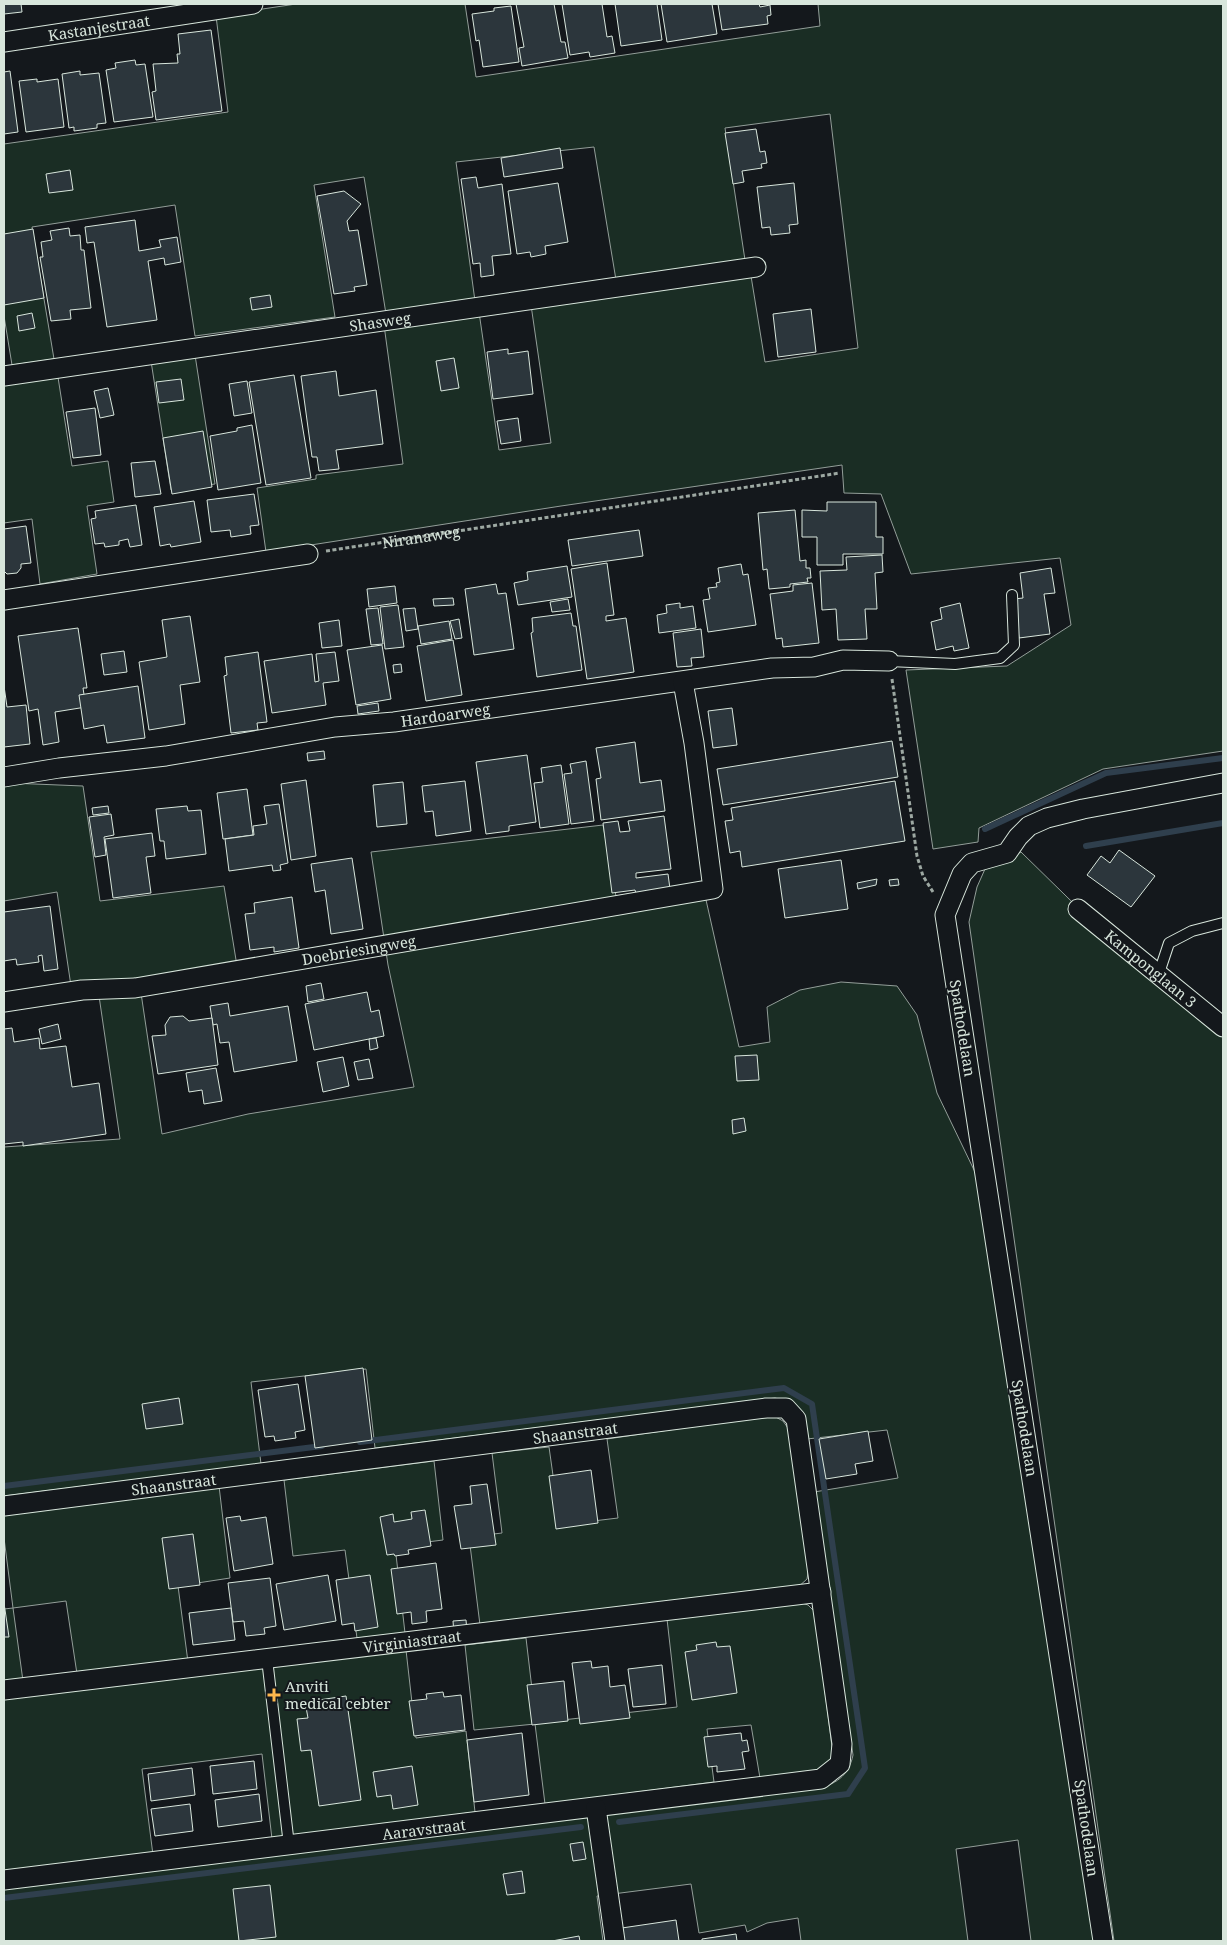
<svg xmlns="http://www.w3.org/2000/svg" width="1227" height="1945" font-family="'Noto Serif',serif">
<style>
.green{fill:#1a2d24;stroke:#939e99}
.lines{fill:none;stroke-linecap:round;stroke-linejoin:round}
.stream{stroke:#2f3f4d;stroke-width:6}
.building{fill:#2c363c;stroke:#d8e6dc}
.lane-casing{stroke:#d8e6dc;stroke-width:12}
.street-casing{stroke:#d8e6dc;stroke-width:21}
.path{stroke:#9da8a2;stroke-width:3;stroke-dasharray:4 2.5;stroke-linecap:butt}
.lane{stroke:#14181c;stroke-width:10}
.street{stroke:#14181c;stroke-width:19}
.poi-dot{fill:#ffb74d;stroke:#14181c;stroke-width:2}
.labels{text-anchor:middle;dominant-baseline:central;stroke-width:4;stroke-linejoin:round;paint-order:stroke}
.street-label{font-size:15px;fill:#d8e6dc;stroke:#14181c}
.poi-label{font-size:15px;fill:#d8e6dc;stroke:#14181c;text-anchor:start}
</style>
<rect width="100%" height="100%" fill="#14181c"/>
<g class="green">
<path d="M296 4H465L476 77 820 26 818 4H1223V751L1103 769 979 828 978 842 933 849 906 670 1007 666 1071 625 1060 558 911 574 881 494 844 493 842 465 561 506 266 552 257 488 316 479V475L403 464 384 325 479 312 499 450 551 443 531 305 751 276 765 362 858 348 830 114 725 128 745 260 616 280 594 147 456 162 475 301 386 314 364 177 314 185 335 317 195 336 175 205 32 227 54 359 12 365 4 316V144L228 112 216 16Z"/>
<path d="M195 355 215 484 171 490 151 361Z"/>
<path d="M57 371 72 466 108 461 114 502 87 506 97 574 40 584 32 519 4 523V379Z"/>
<path d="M10 783 83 786 100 901 224 886 237 966 71 986 57 892 4 901V785Z"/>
<path d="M603 825 616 896 702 882 739 1047 770 1042 767 1007 800 990 841 982 897 986 917 1015 937 1093 987 1197 1097 1941H1031L1018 1840 956 1849 968 1941H801L798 1918 767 1923 747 1932 745 1925 699 1933 691 1884 597 1896 603 1941H4V1889L815 1789C835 1785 849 1776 853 1755L814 1492 898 1478 887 1430 807 1439 786 1401 775 1398 375 1448 366 1369 251 1382 261 1464 4 1496V1147L120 1139 99 996 141 993 162 1134 248 1114 414 1087 388 965 371 852Z"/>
<path d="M1021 852 1108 937 1223 1029V1941H1114L969 922 977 887 985 869Z"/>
<path d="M772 1415 783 1421 790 1431 809 1566 807 1579 797 1588 480 1625 469 1537 502 1533 492 1453 549 1447 560 1525 618 1518 607 1439Z"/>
<path d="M434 1461 443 1540 395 1546 405 1633 357 1638 345 1550 293 1556 284 1480Z"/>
<path d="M219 1486 230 1578 178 1586 188 1662 77 1674 66 1601 13 1608 23 1681 4 1684V1609L13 1608 4 1538V1513Z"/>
<path d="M799 1602 808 1605 815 1612 833 1755 828 1765 818 1770 760 1778 751 1725 707 1729 714 1782 545 1804 535 1724 474 1730 465 1645 526 1638 536 1723 677 1707 667 1619Z"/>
<path d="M406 1650 416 1738 466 1731 475 1812 272 1839 262 1754 142 1769 153 1855 4 1872V1699Z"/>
</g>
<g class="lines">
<g class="stream">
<path d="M985 829 1106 773 1223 758"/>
<path d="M1086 846 1223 823"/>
<path d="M360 1442 784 1388 812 1404 865 1768 848 1794 619 1822"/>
<path d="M4 1486 322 1446"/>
<path d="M4 1898 581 1827"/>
</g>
</g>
<g class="building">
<path d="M4 4H21L22 12 4 14Z"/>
<path d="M516 4H554L561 42H565L568 58 522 66 519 48 524 47Z"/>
<path d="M562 4H602L607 37 612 36 615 53 590 57 589 52 570 55Z"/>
<path d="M615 4H657L662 40 621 46Z"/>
<path d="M661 4H712L717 34 667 42Z"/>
<path d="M718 4H759L760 7 770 5 771 15 767 16 768 24 722 30Z"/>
<path d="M511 6 519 62 483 67 479 40 476 41 472 14 494 11V8Z"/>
<path d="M211 30 222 111 156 120 152 92 156 91 153 64 178 63 177 54H180L178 34Z"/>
<path d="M135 60 136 65 145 64 153 117 114 122 106 70 116 68 115 63Z"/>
<path d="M10 71 18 132 4 134V72Z"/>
<path d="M80 71V75L99 73 106 123 97 124V128L74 131V127L69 128 62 74Z"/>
<path d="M37 79V82L58 79 64 127 26 132 19 81Z"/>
<path d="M756 129 760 152 765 151 767 163 761 164 762 168 742 171 744 182 733 184 725 133Z"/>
<path d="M560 148 563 168 504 177 501 158Z"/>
<path d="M70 170 73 190 49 193 46 174Z"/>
<path d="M476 177 478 188 502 184 511 254 492 256 494 275 481 277 480 263 473 264 461 179Z"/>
<path d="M558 183 568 242 545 246 546 254 531 257 530 252 517 254 508 191Z"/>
<path d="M794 183 798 224 789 225 790 233 771 235 770 227 762 228 757 187Z"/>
<path d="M344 191 361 204 347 221 349 231 358 230 367 285 354 287 355 291 334 294 317 196Z"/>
<path d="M135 220 139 251 161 247 159 240 177 237 181 262 165 265 164 258 148 261 157 320 107 327 94 242 87 243 85 227Z"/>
<path d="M69 228 70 236 80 235 81 250H84L91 308 70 310 71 319 51 321 40 257H43L41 242 52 240 50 231Z"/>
<path d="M33 229 44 298 4 305V234Z"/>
<path d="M270 295 272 307 252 310 250 298Z"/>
<path d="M811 309 816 352 778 357 773 314Z"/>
<path d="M32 313 35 328 19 331 17 316Z"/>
<path d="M508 349V354L528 351 533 394 493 399 487 352Z"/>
<path d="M454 358 459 388 441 391 436 361Z"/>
<path d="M336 371 339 396 376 390 383 444 336 450 339 469 319 471 317 457H312L301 376Z"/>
<path d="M294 375 311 478 266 485 249 382Z"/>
<path d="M181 379 184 400 159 403 156 382Z"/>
<path d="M247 381 252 413 234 416 229 384Z"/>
<path d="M108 388 114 415 100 418 94 391Z"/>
<path d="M95 408 101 455 73 458 66 412Z"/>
<path d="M518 418 521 441 501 444 497 421Z"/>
<path d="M252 425 261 483 218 490 210 436 237 431V428Z"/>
<path d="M203 431 212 487 172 494 163 438Z"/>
<path d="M155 461 161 494 135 497 131 463Z"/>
<path d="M254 494 259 525 250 526 251 534 231 537 230 530 211 532 207 500Z"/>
<path d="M194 501 201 542 171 547 170 544 160 546 154 507Z"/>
<path d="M827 502H876V537H883V554H843V565H817V537H802V510L827 511Z"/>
<path d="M136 505 142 545 130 547 128 539 119 541V545L105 547 104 543 95 544 91 519 96 518 95 511Z"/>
<path d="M795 510 800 561 806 560V568H810L811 578H807L808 582 790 584V587L769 589 767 569 763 570 758 513Z"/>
<path d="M26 526 31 563 21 564V568L17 573 7 574 4 571V529Z"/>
<path d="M639 530 643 556 572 566 568 540Z"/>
<path d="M882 555 883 572 875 573 877 609H865L867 639 838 640 836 609 822 610 820 571 847 570 846 557Z"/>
<path d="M607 563 614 615 606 616V621L626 618 634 672 587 679 571 569Z"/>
<path d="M741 564 743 575 748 574 756 625 708 632 703 600 710 599 708 588 717 587 716 583 720 582 718 568Z"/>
<path d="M567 566 572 597 518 605 514 583 528 580 527 572Z"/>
<path d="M1051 568 1055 593 1044 594 1050 634 1019 638 1014 599 1023 598 1020 573Z"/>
<path d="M812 583 819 643 783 647 782 638 776 639 770 594 793 591V585Z"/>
<path d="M496 584 498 594 506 593 514 649 474 655 465 589Z"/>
<path d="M395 586 397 603 369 607 367 589Z"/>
<path d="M453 598 454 605 434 606 433 599Z"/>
<path d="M568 599 570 610 552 612 550 602Z"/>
<path d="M680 603V608L693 606 696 628 659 633 657 615 667 613 666 605Z"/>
<path d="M960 603 969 648 954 651 953 646 936 650 931 622 942 619 940 608Z"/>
<path d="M398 605 404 647 385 649 380 607Z"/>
<path d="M378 608 383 644 371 645 366 609Z"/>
<path d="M415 608 418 629 406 631 403 609Z"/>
<path d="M571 613 573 626H576L582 670 537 677 531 633 533 632 532 618Z"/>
<path d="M190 616 200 682 180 685 185 724 149 730 139 662 167 657 162 620Z"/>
<path d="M459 619 462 638 455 639 450 621Z"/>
<path d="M339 620 342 646 322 648 319 623Z"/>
<path d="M449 621 452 639 421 644 418 626Z"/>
<path d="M78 628 87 688H83L86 707 55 712 59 742 43 745 38 709 29 711 18 636Z"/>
<path d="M701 629 704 657 691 658 692 666 677 667 673 633Z"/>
<path d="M453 640 462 695 426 701 417 646Z"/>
<path d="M382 645 391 699 356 705 347 650Z"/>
<path d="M124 651 127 672 104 675 101 654Z"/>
<path d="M258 652 267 722 257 723 258 730 231 733 224 676 227 675 225 657Z"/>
<path d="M335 652 339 681 323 683 326 705 272 713 264 661 312 654 315 682 319 681 316 654Z"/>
<path d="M401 664 402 672 394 673 393 665Z"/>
<path d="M4 686 7 707 26 705 30 744 4 747Z"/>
<path d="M138 686 145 738 107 743 104 725 84 729 79 695Z"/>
<path d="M378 703 379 711 358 714 357 706Z"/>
<path d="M732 708 737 745 713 748 708 711Z"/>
<path d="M892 741 898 777 723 805 717 769Z"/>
<path d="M635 742 640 783 661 780 665 811 601 820 596 779 601 778 596 748Z"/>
<path d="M324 751 325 759 308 761 307 753Z"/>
<path d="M527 755 536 822 509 826V831L486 834 476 762Z"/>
<path d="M586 761 594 821 571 824 564 774 572 773 570 764Z"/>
<path d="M561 765 569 824 540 828 534 783 543 782 541 768Z"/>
<path d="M306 780 316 856 291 860 281 784Z"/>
<path d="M465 781 471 831 436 836 433 811 425 812 422 786Z"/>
<path d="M895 781 905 841 742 867 740 851 730 853 725 821 733 820 731 808Z"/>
<path d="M403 782 407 824 377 827 373 785Z"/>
<path d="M247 789 253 835 223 839 217 793Z"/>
<path d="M279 804 288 863 280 865 281 870 273 871 272 865 229 871 225 839 254 835 253 826 267 824 264 806Z"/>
<path d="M108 806 109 813 93 815 92 808Z"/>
<path d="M187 806 188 811 201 810 206 854 166 859 164 841H160L156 809Z"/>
<path d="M111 814 114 835 104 837 106 855 95 857 89 817Z"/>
<path d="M664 816 671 869 636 873V878L668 874 670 889 636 894 635 890 612 893 603 823 618 821 620 832 630 831 628 821Z"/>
<path d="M152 833 155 856 146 857 151 893 113 898 105 839Z"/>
<path d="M1119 850 1155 876 1131 907 1087 875 1101 856 1110 863Z"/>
<path d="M352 858 363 929 331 934 325 890 315 892 311 864Z"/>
<path d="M841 860 848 909 785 918 778 869Z"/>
<path d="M877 879 876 885 858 889 857 883Z"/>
<path d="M898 879 899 885 890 886 889 880Z"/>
<path d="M292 897 299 948 274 952V947L250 950 245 914 255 913 254 903Z"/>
<path d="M50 906 58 969 44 971 42 955 38 956 39 962 17 965 16 959 4 961V912Z"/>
<path d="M321 983 324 999 308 1002 306 986Z"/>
<path d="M367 992 371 1012 379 1010 384 1036 314 1050 305 1004Z"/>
<path d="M228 1003 230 1016 288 1006 297 1061 234 1072 229 1042 220 1043 217 1024 213 1025 210 1006Z"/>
<path d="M183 1016 189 1021 212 1018 218 1065 158 1074 152 1036 166 1035 165 1025 170 1017Z"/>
<path d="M58 1024 61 1039 42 1044 39 1029Z"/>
<path d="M12 1028 14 1042 39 1038 40 1049 66 1046 72 1087 99 1083 106 1134 23 1146V1142L4 1144V1029Z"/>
<path d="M376 1038 378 1048 370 1050 369 1039Z"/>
<path d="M757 1055 759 1080 737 1081 735 1056Z"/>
<path d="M343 1057 349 1086 323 1092 317 1062Z"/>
<path d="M369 1059 373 1078 358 1080 354 1062Z"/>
<path d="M216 1068 222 1101 204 1104 202 1090 189 1092 186 1073Z"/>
<path d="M744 1118 746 1131 733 1134 732 1120Z"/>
<path d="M363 1368 372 1440 315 1448 305 1376Z"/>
<path d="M298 1384 305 1430 295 1432 296 1438 275 1441 274 1436 265 1437 258 1390Z"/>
<path d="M179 1398 183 1424 146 1429 142 1404Z"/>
<path d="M868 1431 873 1461 855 1464 857 1474 826 1479 819 1439Z"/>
<path d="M591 1470 598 1523 556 1529 549 1476Z"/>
<path d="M487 1484 496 1545 461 1549 454 1506 472 1504 470 1486Z"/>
<path d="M425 1510 431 1546 408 1550 409 1554 395 1556 394 1554 387 1555 380 1517 393 1514 394 1522 412 1519 411 1512Z"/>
<path d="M240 1516 241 1521 266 1517 273 1564 234 1571 226 1518Z"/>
<path d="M193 1534 200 1585 169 1589 162 1538Z"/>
<path d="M436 1563 442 1609 426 1611 427 1622 412 1624 411 1612 397 1614 391 1569Z"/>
<path d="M328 1575 336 1621 284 1630 276 1584Z"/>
<path d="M370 1575 378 1627 355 1631 354 1623 342 1625 336 1580Z"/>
<path d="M270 1578 276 1626 264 1628 265 1634 246 1636 244 1621 233 1622 228 1583Z"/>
<path d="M4 1603 9 1637H4Z"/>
<path d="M231 1608 235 1640 193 1645 189 1613Z"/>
<path d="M466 1620 467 1632 454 1634 453 1621Z"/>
<path d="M716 1642 717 1647 730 1646 737 1693 692 1700 685 1652 697 1650 696 1645Z"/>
<path d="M591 1661 592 1668 608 1666 610 1687 625 1685 630 1718 580 1724 572 1663Z"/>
<path d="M662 1665 666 1704 633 1707 628 1669Z"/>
<path d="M564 1681 568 1721 532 1725 527 1685Z"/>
<path d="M443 1692 444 1697 461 1695 465 1730 414 1736 409 1701 427 1699 426 1694Z"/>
<path d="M346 1696 361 1800 319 1806 311 1750 301 1751 297 1719 308 1718 305 1702Z"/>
<path d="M522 1733 529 1795 474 1802 467 1740Z"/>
<path d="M741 1733 742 1741 747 1740 749 1751 742 1752 745 1769 717 1772V1766L708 1767 704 1737Z"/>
<path d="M254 1761 257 1789 213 1794 210 1766Z"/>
<path d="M412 1766 418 1805 393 1809 391 1795 377 1797 373 1772Z"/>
<path d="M192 1768 195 1795 151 1801 148 1774Z"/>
<path d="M259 1794 262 1821 218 1827 215 1800Z"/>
<path d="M190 1804 193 1831 155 1836 151 1809Z"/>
<path d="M583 1842 586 1859 573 1861 570 1844Z"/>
<path d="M522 1871 525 1893 507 1895 503 1874Z"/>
<path d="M270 1885 276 1937 239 1941 233 1889Z"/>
<path d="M676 1920 679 1941H617L615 1929Z"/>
<path d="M736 1934 737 1941H702V1939Z"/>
<path d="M579 1936 580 1941H552Z"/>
</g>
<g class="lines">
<g class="lane-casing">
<g id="lane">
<path d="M889 661 955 664 1000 658 1014 645 1012 595"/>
<path d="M1159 973 1169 943 1192 931 1223 923"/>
<path d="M267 1659 289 1845"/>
</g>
</g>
<g class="street-casing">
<g id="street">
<path id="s2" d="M4 42 253 4"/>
<path id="s3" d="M4 376 756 267"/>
<path d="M4 600 308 554"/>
<path id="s4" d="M4 777 59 768 166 756 335 727 394 722 772 668 814 667 843 660 889 661"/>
<path id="s5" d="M1078 909 1223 1027"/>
<path id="s6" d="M4 1002 82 990 135 988 713 889 694 743 683 682"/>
<path id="s7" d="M4 1506 766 1408H786L796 1419 842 1744 840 1764 821 1779 4 1880"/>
<path id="s8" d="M4 1690 821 1592"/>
<path d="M596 1808 615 1941"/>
<path d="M1103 1941 945 915 962 874 972 863 1007 853 1018 837 1029 826 1047 818 1083 809 1223 783"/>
</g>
</g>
<g class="path">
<path id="s1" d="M326 551 840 473"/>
<path d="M892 679 917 856 923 876 933 892"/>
</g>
<use href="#lane" class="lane"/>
<use href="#street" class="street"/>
</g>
<path class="poi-dot" d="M271.5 1687.5h5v5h5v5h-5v5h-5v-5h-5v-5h5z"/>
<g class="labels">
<g class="street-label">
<text stroke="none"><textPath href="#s2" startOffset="96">Kastanjestraat</textPath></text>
<text stroke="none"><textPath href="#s3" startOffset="380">Shasweg</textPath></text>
<text stroke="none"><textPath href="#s1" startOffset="96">Niranaweg</textPath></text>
<text stroke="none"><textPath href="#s4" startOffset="446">Hardoarweg</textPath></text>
<text stroke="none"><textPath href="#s6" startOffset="359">Doebriesingweg</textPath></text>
<text stroke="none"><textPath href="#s5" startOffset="94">Kamponglaan 3</textPath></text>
<text transform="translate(963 1028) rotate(81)">Spathodelaan</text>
<text transform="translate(1025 1428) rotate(81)">Spathodelaan</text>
<text stroke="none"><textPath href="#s7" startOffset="576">Shaanstraat</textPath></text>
<text stroke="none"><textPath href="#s7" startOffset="171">Shaanstraat</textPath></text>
<text stroke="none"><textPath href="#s8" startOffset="411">Virginiastraat</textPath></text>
<text transform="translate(1087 1828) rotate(82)">Spathodelaan</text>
<text transform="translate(424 1829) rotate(-7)">Aaravstraat</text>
</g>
<g class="poi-label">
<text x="285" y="1686">Anviti<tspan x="285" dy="17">medical cebter</tspan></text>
</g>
</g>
<rect width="1227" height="1945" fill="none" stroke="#d8e6dc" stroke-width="10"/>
</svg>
